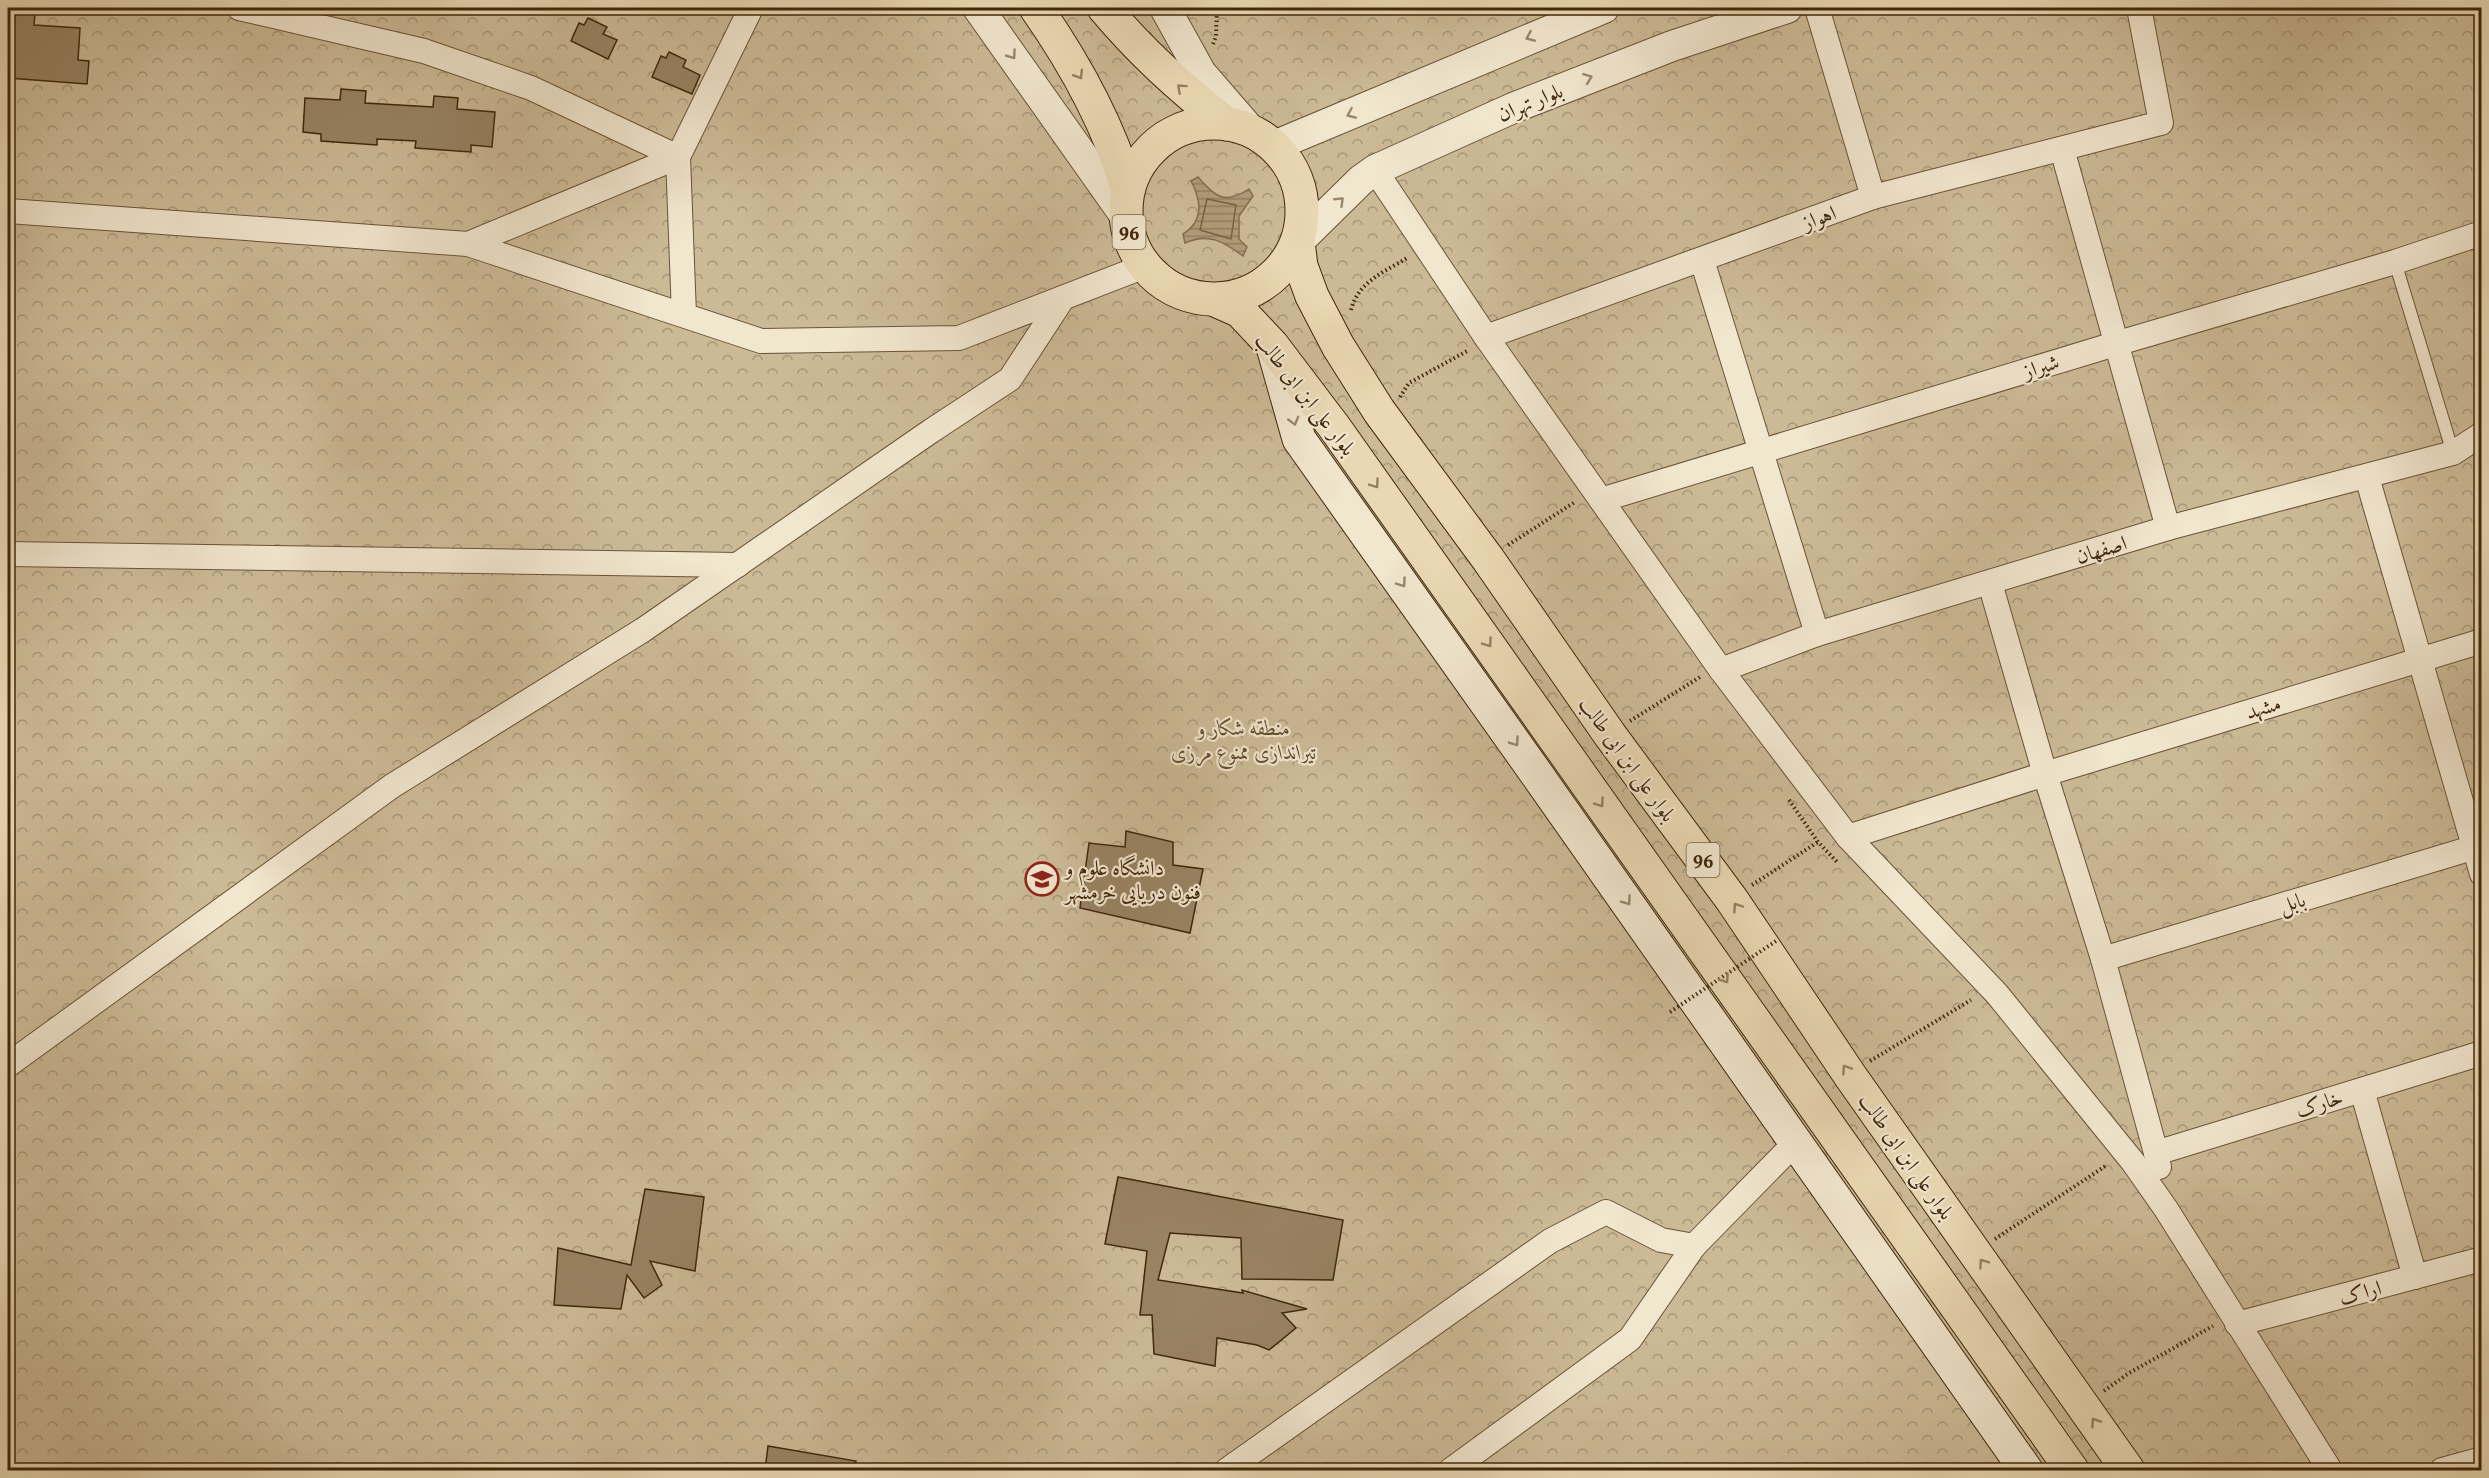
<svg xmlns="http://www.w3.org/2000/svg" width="2489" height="1478" font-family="'Gentium Book Plus',Amiri,serif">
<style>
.park{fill:url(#park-crowns);stroke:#867052;stroke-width:1.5}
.water{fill:url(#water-rules);stroke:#836d4e;stroke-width:1.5}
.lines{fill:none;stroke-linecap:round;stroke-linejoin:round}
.shore{stroke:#786243;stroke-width:1.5}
.building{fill:#988363;stroke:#40270c;stroke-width:1.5}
.service-casing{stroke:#6a5336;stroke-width:14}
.minor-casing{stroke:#6a5336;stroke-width:26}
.tertiary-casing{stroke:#6a5336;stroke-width:32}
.secondary-casing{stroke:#40270c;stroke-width:35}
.primary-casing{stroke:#40270c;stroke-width:35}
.path{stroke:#40270c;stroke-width:4;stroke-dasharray:1.5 3;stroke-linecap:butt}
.service{stroke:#f1e6ce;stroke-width:12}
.minor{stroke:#f1e6ce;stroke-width:24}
.tertiary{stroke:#f1e6ce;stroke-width:30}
.secondary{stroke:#f1e6ce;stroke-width:33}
.primary{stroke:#e9d8b3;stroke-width:33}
.path-bridge{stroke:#40270c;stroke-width:4;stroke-dasharray:1.5 3;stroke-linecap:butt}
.oneway{stroke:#98866d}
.oneway2{stroke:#948060}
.labels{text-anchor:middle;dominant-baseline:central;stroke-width:4.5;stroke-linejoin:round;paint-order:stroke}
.shield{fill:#f1e6ce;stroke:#756046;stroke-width:1.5}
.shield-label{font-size:20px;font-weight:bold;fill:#40270c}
.street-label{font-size:21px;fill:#40270c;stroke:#f1e6ce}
.park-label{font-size:21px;font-style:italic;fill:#634c2f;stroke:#f1e6ce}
.poi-label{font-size:21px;fill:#40270c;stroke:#f1e6ce;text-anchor:start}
</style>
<defs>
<pattern id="park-crowns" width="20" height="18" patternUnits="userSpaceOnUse" patternTransform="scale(1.5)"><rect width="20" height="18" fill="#ccba97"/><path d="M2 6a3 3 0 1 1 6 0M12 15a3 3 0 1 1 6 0" fill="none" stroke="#a7977a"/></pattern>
<pattern id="water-rules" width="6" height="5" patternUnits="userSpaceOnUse" patternTransform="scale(1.5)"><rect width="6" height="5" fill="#b09c7a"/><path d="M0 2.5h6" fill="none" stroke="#917f62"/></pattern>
</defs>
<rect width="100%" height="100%" fill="#e9d8b3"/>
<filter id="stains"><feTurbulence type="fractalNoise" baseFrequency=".00333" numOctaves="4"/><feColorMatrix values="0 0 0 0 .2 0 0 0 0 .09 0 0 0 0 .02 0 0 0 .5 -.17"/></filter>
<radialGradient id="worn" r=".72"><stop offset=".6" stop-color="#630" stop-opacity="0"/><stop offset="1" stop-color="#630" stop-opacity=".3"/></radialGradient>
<rect class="park" x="8" y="8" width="2473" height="1462"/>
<path class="water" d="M1198 177C1215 197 1225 205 1249 189L1253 196 1239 216V239L1247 247 1243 256C1224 242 1209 232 1185 243L1183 234C1204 221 1201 200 1191 181Z"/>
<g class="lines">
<path class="shore" d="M1207 199 1236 205 1231 239 1200 230Z"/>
</g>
<g class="building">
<path d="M8 12 35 14 34 25 80 28 78 60 89 61 87 84 8 78Z"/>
<path d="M588 18 607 27 603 34 617 40 608 59 571 41 579 23 584 25Z"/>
<path d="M669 52 686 60 683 67 700 75 692 94 652 77 661 56 666 58Z"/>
<path d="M341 89 366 91 365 103 433 107 434 96 458 98 457 109 495 112 492 147 471 145V152L415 148 416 141 377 139V145L321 141V134L303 132 305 98 340 100Z"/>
<path d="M1126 831 1173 842V865L1203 869 1190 933 1080 908 1089 843 1125 847Z"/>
<path d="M1118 1177 1343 1220 1333 1280 1242 1279 1241 1238 1170 1233 1158 1280 1243 1293 1242 1290 1307 1309 1282 1313 1296 1328 1269 1350 1257 1345 1217 1338 1215 1366 1154 1354 1152 1315H1140L1147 1251 1105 1244Z"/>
<path d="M645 1189 704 1197 695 1271 650 1261 662 1285 644 1298 627 1275 621 1309 554 1305 558 1248 631 1265Z"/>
<path d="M768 1446 856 1461 855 1470H765Z"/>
</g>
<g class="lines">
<g class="service-casing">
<path id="service" d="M2395 262 2453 453"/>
</g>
<g class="minor-casing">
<g id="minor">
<path d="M239 8 424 51 531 88 678 157 751 8"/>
<path d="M1817 8 1873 197"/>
<path d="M2062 149 2168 528"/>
<path d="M1375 170 1486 337 1721 670 1848 837 1997 994 2133 1162 2166 1209 2330 1470"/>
<path d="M8 211 468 244 761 341 959 338 1145 266"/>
<path d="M468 244 678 157 684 315"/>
<path d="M1702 260 1817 634"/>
<path d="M1486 337 1873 197 2161 123 2139 8"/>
<path d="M2367 477 2482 874"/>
<path d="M1601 500 2115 344 2395 262 2482 233"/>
<path d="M8 554 738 565"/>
<path d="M1990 583 2045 774 2482 641"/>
<path d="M1721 670 1817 634 2168 528 2453 453 2482 434"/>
<path d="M1848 837 2045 774 2103 959 2156 1153"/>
<path d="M2103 959 2482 845"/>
<path d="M8 1065 392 786 643 630 931 431 1010 379 1063 298"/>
<path d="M2362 1090 2415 1277"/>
<path d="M2159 1167 2156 1153 2482 1053"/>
<path d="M2237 1324 2482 1259"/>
<path d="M1227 1470 1550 1241 1606 1212 1661 1240 1694 1246"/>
<path d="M1451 1470 1630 1339 1694 1246 1795 1143"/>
<path d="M2442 1470 2482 1459"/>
</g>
</g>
<g class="tertiary-casing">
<g id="tertiary">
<path d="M978 8 1126 217"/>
<path d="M1165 8 1201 73 1252 132"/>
<path d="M1274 146 1604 8"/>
<path d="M1298 242 1361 180 1375 170 1513 108 1672 46 1787 8"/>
</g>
</g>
<g class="secondary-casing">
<path id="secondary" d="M1273 347 1299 439 1538 776 2026 1470"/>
</g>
<g class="primary-casing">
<g id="primary">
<path d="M1036 8C1076 65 1108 123 1128 190"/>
<path d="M1104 8C1141 52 1181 89 1227 124"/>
<circle cx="1214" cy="211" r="88"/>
<path d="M1298 242 1301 266 1312 296 1338 346 1379 411 1488 559 1610 735 1732 900 1851 1077 2128 1470"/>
<path d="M1215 300 1240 311 1272 345 1335 428 2072 1470"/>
</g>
</g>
<g class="path">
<path d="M1213 44 1216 36 1217 8"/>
<path d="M1351 310C1358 282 1384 272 1407 258"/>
<path d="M1400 397 1409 383 1469 350"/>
<path d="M1508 545 1575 502"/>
<path d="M1630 721 1700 677"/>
<path d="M1789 800 1818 842 1838 863"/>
<path d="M1752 885 1818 842"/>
<path d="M1870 1061 1971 1000"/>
<path d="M1995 1239 2107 1165"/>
<path d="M2104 1391 2129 1373 2213 1326"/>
</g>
<use href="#service" class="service"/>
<use href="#minor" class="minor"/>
<use href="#tertiary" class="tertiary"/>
<use href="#secondary" class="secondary"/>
<use href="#primary" class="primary"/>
<path class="path-bridge" d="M1670 1012 1776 941"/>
</g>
<defs><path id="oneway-chevron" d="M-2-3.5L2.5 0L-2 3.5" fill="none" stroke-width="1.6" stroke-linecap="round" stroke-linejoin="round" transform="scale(1.5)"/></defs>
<g class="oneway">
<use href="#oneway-chevron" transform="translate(1530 37) rotate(157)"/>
<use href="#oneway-chevron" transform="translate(1012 55) rotate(55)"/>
<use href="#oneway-chevron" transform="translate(1588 78) rotate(-21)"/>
<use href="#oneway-chevron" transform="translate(1351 114) rotate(157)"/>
<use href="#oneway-chevron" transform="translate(1340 201) rotate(-44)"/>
<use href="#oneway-chevron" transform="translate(1294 421) rotate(74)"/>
<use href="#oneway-chevron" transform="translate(1402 583) rotate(55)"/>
<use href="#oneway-chevron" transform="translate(1515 742) rotate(55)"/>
<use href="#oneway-chevron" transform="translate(1627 901) rotate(55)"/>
</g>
<g class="oneway2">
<use href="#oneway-chevron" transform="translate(1079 75) rotate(58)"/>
<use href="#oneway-chevron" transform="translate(1181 88) rotate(-138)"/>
<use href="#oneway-chevron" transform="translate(1375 484) rotate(55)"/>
<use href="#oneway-chevron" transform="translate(1488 643) rotate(55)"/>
<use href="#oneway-chevron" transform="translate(1600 803) rotate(55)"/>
<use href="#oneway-chevron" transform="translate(1737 907) rotate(-124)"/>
<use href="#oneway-chevron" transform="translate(1725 979) rotate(55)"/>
<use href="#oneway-chevron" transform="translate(1846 1069) rotate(-124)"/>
<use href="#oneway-chevron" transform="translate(1983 1263) rotate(-125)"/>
<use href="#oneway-chevron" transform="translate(2095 1422) rotate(-124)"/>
</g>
<defs>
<g id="university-ring" transform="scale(1.725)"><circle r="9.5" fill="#f1e6ce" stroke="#8f2418" stroke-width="1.5"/><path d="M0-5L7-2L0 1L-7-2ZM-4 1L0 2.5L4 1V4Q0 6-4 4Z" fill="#8f2418"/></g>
</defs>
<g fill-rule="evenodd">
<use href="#university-ring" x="1042" y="879"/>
</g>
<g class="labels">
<g class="shield">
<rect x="1112.5" y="215" width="33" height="34" rx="4.5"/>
<rect x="1686.5" y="843" width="33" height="34" rx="4.5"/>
</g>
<g class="shield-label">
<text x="1129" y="232">96</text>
<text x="1703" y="860">96</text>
</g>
<g class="street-label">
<text transform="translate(1530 102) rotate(-22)">بلوار تهران</text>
<text transform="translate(1819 217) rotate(-20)">اهواز</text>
<text transform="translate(2041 366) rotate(-17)">شیراز</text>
<text transform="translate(1306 394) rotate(52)">بلوار علی ابن ابی طالب</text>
<text transform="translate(2101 549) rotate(-17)">اصفهان</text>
<text transform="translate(2263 707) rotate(-17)">مشهد</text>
<text transform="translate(1628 759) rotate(54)">بلوار علی ابن ابی طالب</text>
<text transform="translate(2292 902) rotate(-17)">بابل</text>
<text transform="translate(2319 1103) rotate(-17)">خارک</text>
<text transform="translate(1907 1156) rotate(55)">بلوار علی ابن ابی طالب</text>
<text transform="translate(2360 1292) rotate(-15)">اراک</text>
</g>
<g class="park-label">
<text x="1244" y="727">منطقه شکار و<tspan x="1244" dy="24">تیراندازی ممنوع مرزی</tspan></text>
</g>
<g class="poi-label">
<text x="1065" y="867">دانشگاه علوم و<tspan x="1065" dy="24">فنون دریایی خرمشهر</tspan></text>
</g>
</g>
<rect width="2489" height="1478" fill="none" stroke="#e9d8b3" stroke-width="30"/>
<rect x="9" y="9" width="2471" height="1460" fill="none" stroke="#40270c" stroke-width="3"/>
<rect x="15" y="15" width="2459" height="1448" fill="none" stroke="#40270c" stroke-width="1.5"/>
<rect width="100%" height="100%" filter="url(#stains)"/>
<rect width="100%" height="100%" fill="url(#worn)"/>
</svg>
